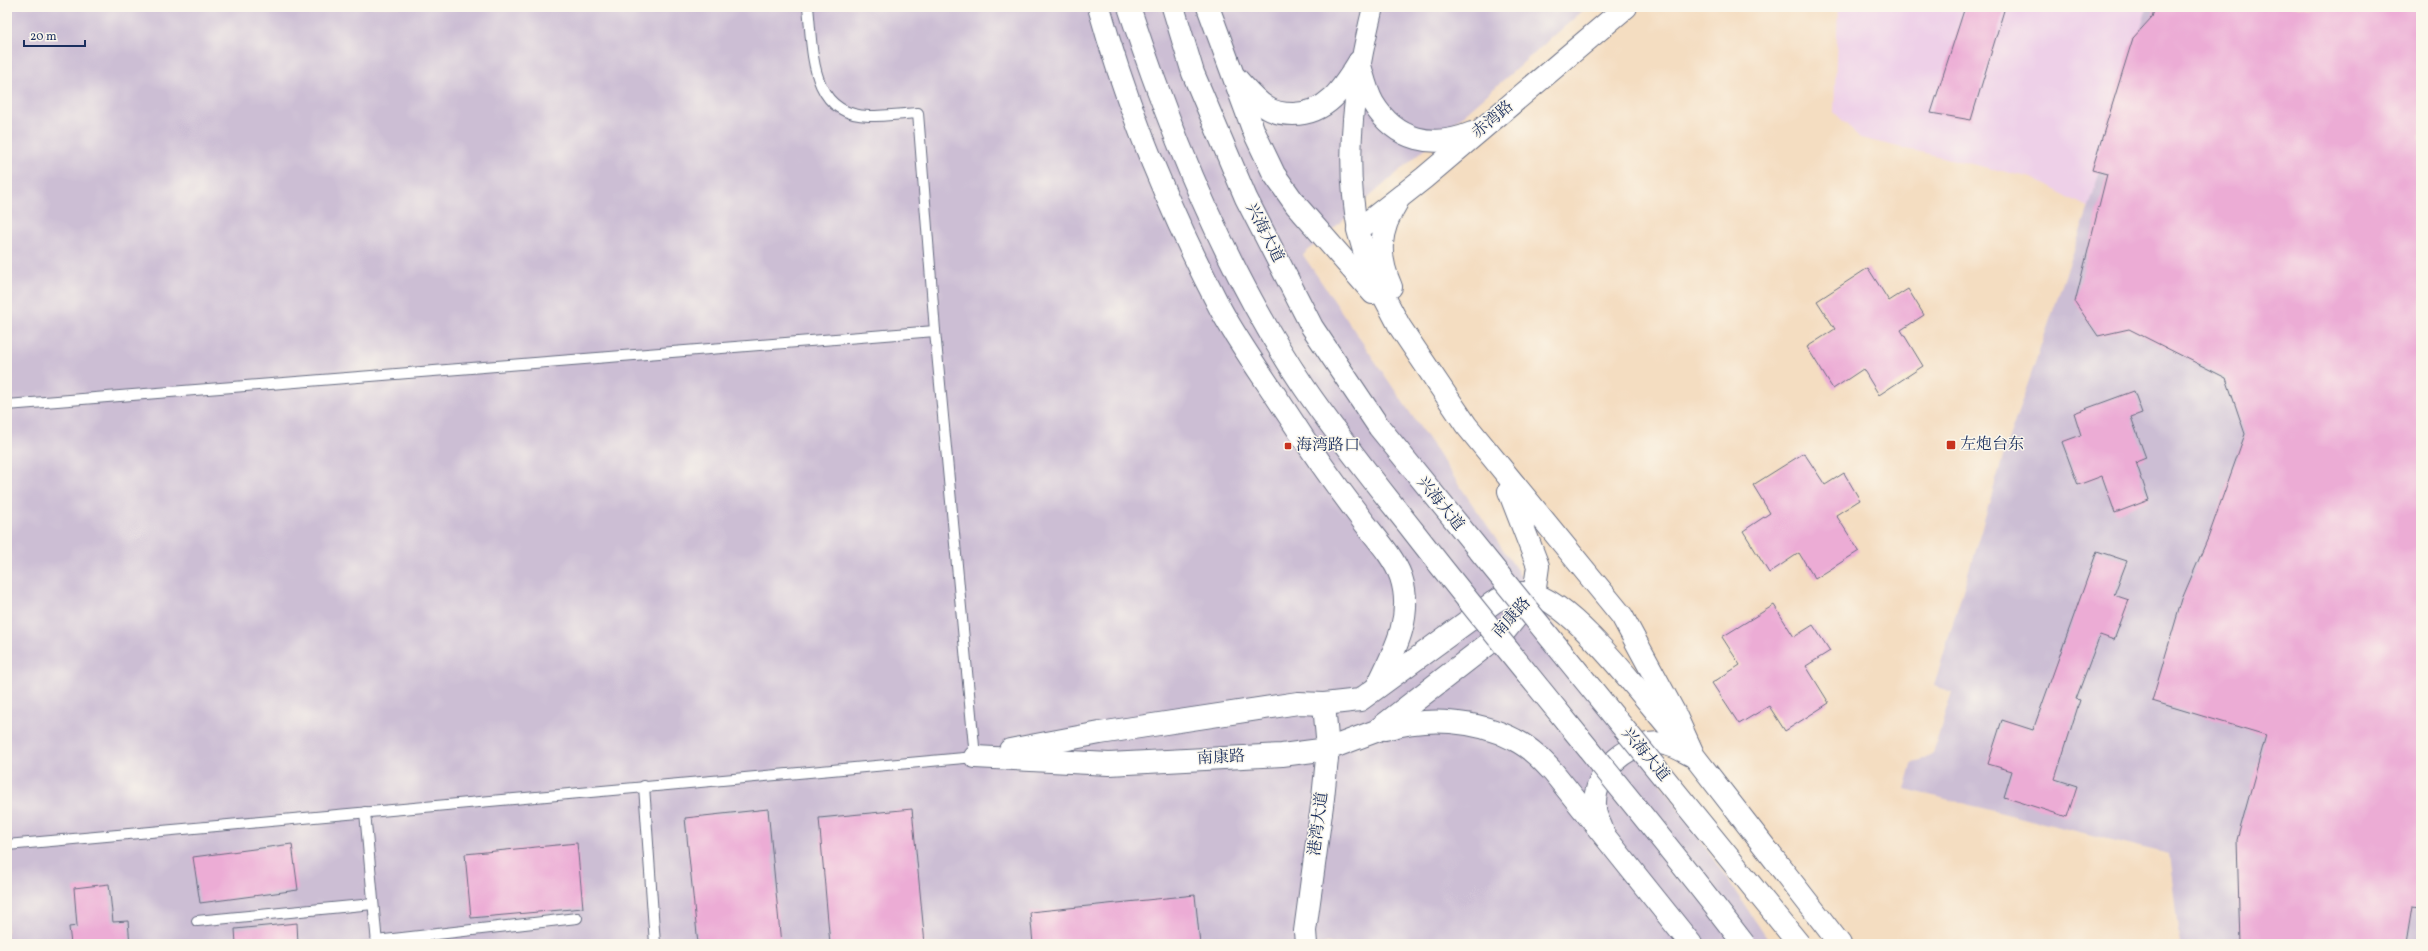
<svg xmlns="http://www.w3.org/2000/svg" width="2428" height="951" font-family="Vollkorn,'Noto Serif SC',serif">
<style>
.built{fill:#eed0e8}
.industrial{fill:#ccbed4}
.building{fill:#ecacd5}
.lines{fill:none;stroke-linecap:round;stroke-linejoin:round}
.service-casing{stroke:#676c81;stroke-width:12}
.minor-casing{stroke:#676c81;stroke-width:22}
.tertiary-casing{stroke:#676c81;stroke-width:24}
.secondary-casing{stroke:#676c81;stroke-width:24}
.service{stroke:#fff;stroke-width:10}
.minor{stroke:#fff;stroke-width:20}
.tertiary{stroke:#fff;stroke-width:22}
.secondary{stroke:#fff;stroke-width:22}
.primary-bridge-casing{stroke:#676c81;stroke-width:24;stroke-linecap:butt}
.primary-bridge{stroke:#fff;stroke-width:22}
.poi-dot{fill:#c8321e;stroke:#fbf7ec;stroke-width:1.5}
.labels{text-anchor:middle;dominant-baseline:central;stroke-width:3;stroke-linejoin:round;paint-order:stroke}
.street-label{font-size:16px;fill:#1b2f5e;stroke:#fbf7ec}
.poi-label{font-size:16px;fill:#1b2f5e;stroke:#fbf7ec;text-anchor:start}
</style>
<rect width="100%" height="100%" fill="#fbf7ec"/>
<filter id="ink" filterUnits="userSpaceOnUse"><feTurbulence type="fractalNoise" baseFrequency=".025" numOctaves="2"/><feDisplacementMap in="SourceGraphic" scale="8" xChannelSelector="R" yChannelSelector="G"/><feConvolveMatrix kernelMatrix="1 2 1 2 8 2 1 2 1" color-interpolation-filters="sRGB"/></filter>
<filter id="wash" filterUnits="userSpaceOnUse"><feTurbulence type="fractalNoise" baseFrequency=".012" numOctaves="4" result="noise"/><feDisplacementMap in="SourceGraphic" scale="16" xChannelSelector="R" yChannelSelector="G"/><feGaussianBlur stdDeviation="0.9" result="paint"/><feColorMatrix in="noise" values="0 0 0 0 0 0 0 0 0 0 0 0 0 0 0 0 0 1.4 0 .05"/><feComposite in="paint" operator="in"/></filter>
<g filter="url(#wash)">
<rect width="100%" height="100%" fill="#f4ddc1"/>
<path class="built" d="M1838 7H2421L2131 230 2032 178 1860 138 1834 112Z"/>
<g class="industrial">
<path d="M7 7H1587L1303 255 1771 944H7Z"/>
<path d="M2147 7H2421V944H2180L2169 854 1905 789 1913 762 1921 760 1933 753 1952 692 1934 686 2007 444 2091 201Z"/>
</g>
<g id="blocks">
<g class="building">
<path d="M1965 7H2005L1971 120 1931 113Z"/>
<path d="M2155 7H2421V908L2412 907 2406 944H2240L2237 840 2266 735 2152 701 2182 599 2208 538 2245 434 2226 378 2129 329 2098 336 2075 302 2107 174 2092 170 2133 38 2152 17Z"/>
<path d="M1868 268 1889 301 1908 289 1924 315 1901 330 1923 366 1879 395 1863 369 1833 389 1807 347 1835 329 1817 301Z"/>
<path d="M2134 391 2142 413 2131 417 2146 458 2136 462 2149 500 2115 513 2102 476 2078 485 2062 442 2081 435 2074 413Z"/>
<path d="M1804 453 1825 485 1844 473 1860 500 1836 515 1859 551 1815 579 1799 553 1769 573 1743 531 1770 513 1753 485Z"/>
<path d="M2097 551 2127 561 2114 595 2129 600 2114 640 2100 635 2076 699 2080 700 2055 779 2077 786 2067 817 2004 797 2012 771 1988 764 2002 720 2033 730Z"/>
<path d="M1774 605 1794 637 1813 625 1830 651 1806 666 1829 703 1785 731 1769 706 1739 724 1712 683 1740 665 1722 637Z"/>
<path d="M768 809 781 944H698L685 818Z"/>
<path d="M912 809 925 944H830L819 818Z"/>
<path d="M577 843 583 908 471 918 465 854Z"/>
<path d="M292 844 298 890 200 903 193 857Z"/>
<path d="M109 884 113 922 128 921 130 944H71L69 927 77 926 74 888Z"/>
<path d="M1195 895 1200 944H1033L1030 912Z"/>
<path d="M297 923 298 944H236L235 929Z"/>
</g>
</g>
</g>
<g filter="url(#ink)">
<use href="#blocks" fill-opacity="0" stroke="#676c81" stroke-width="1"/>
<g class="lines">
<g class="service-casing">
<g id="service">
<path d="M7 405 935 331"/>
<path d="M644 786 655 944"/>
<path d="M365 812 377 944"/>
<path d="M7 845 975 757 935 331 918 113C902 114 885 116 869 116 809 115 813 50 808 7"/>
<path d="M197 921 373 904"/>
<path d="M376 941 577 918"/>
</g>
</g>
<g class="minor-casing">
<path id="minor" d="M1358 230C1343 155 1355 81 1373 7"/>
</g>
<g class="tertiary-casing">
<g id="tertiary">
<path d="M1099 7C1128 111 1171 214 1221 310 1240 345 1265 379 1287 413 1310 449 1334 483 1360 517 1373 535 1393 555 1401 577 1414 617 1394 652 1377 687"/>
<path d="M1208 7 1254 132 1274 174 1296 205 1373 293"/>
<path d="M1626 7 1424 178 1358 230 1369 268 1400 327 1466 425 1622 616 1674 712 1694 756 1840 944"/>
<path d="M1359 62C1363 75 1366 91 1373 103 1396 141 1433 149 1472 133"/>
<path d="M1237 79C1246 89 1255 100 1266 107 1274 113 1284 114 1293 114 1327 114 1343 88 1359 62"/>
<path d="M1391 287C1377 255 1379 231 1397 202"/>
<path d="M1385 729C1426 717 1476 719 1515 740 1531 748 1543 761 1554 773L1691 944"/>
<path d="M1010 750 1100 733 1298 703 1324 704 1360 700 1494 602C1507 595 1517 591 1532 594 1574 603 1645 700 1675 734"/>
<path d="M975 757 1109 764 1282 755 1328 749 1376 731 1505 631 1534 595 1538 566 1509 491"/>
<path d="M1602 829C1600 823 1595 816 1595 809 1592 771 1631 735 1669 745 1677 747 1685 752 1691 755"/>
</g>
</g>
<g class="secondary-casing">
<path id="secondary" d="M1306 944 1305 931 1323 798 1328 749 1324 704"/>
</g>
<use href="#service" class="service"/>
<use href="#minor" class="minor"/>
<use href="#tertiary" class="tertiary"/>
<use href="#secondary" class="secondary"/>
<g class="primary-bridge-casing">
<g id="primary-bridge">
<path d="M1129 7C1172 138 1227 273 1304 387 1338 437 1377 485 1414 532 1522 671 1637 804 1744 944"/>
<path d="M1173 7 1193 73 1246 198 1312 327 1379 427 1799 944"/>
</g>
</g>
<use href="#primary-bridge" class="primary-bridge"/>
</g>
</g>
<g class="poi-dot">
<rect x="1946" y="440" width="10" height="10" rx="2"/>
<rect x="1284" y="442" width="8" height="8" rx="2"/>
</g>
<g class="labels">
<g class="street-label">
<text transform="translate(1493 120) rotate(-40)">赤湾路</text>
<text transform="translate(1264 233) rotate(63)">兴海大道</text>
<text transform="translate(1440 504) rotate(51)">兴海大道</text>
<text transform="translate(1512 618) rotate(-48)">南康路</text>
<text transform="translate(1645 755) rotate(50)">兴海大道</text>
<text transform="translate(1221 758) rotate(-3)">南康路</text>
<text transform="translate(1319 824) rotate(-83)">港湾大道</text>
</g>
<g class="poi-label">
<text x="1960" y="445">左炮台东</text>
<text x="1296" y="446">海湾路口</text>
</g>
</g>
<rect width="2428" height="951" fill="none" stroke="#fbf7ec" stroke-width="24"/>
<path d="M24 40v6h61v-6" fill="none" stroke="#1b2f5e" stroke-width="2"/>
<text x="30" y="40" font-size="12" fill="#1b2f5e" stroke="#fbf7ec" stroke-width="3" paint-order="stroke">20 m</text>
</svg>
